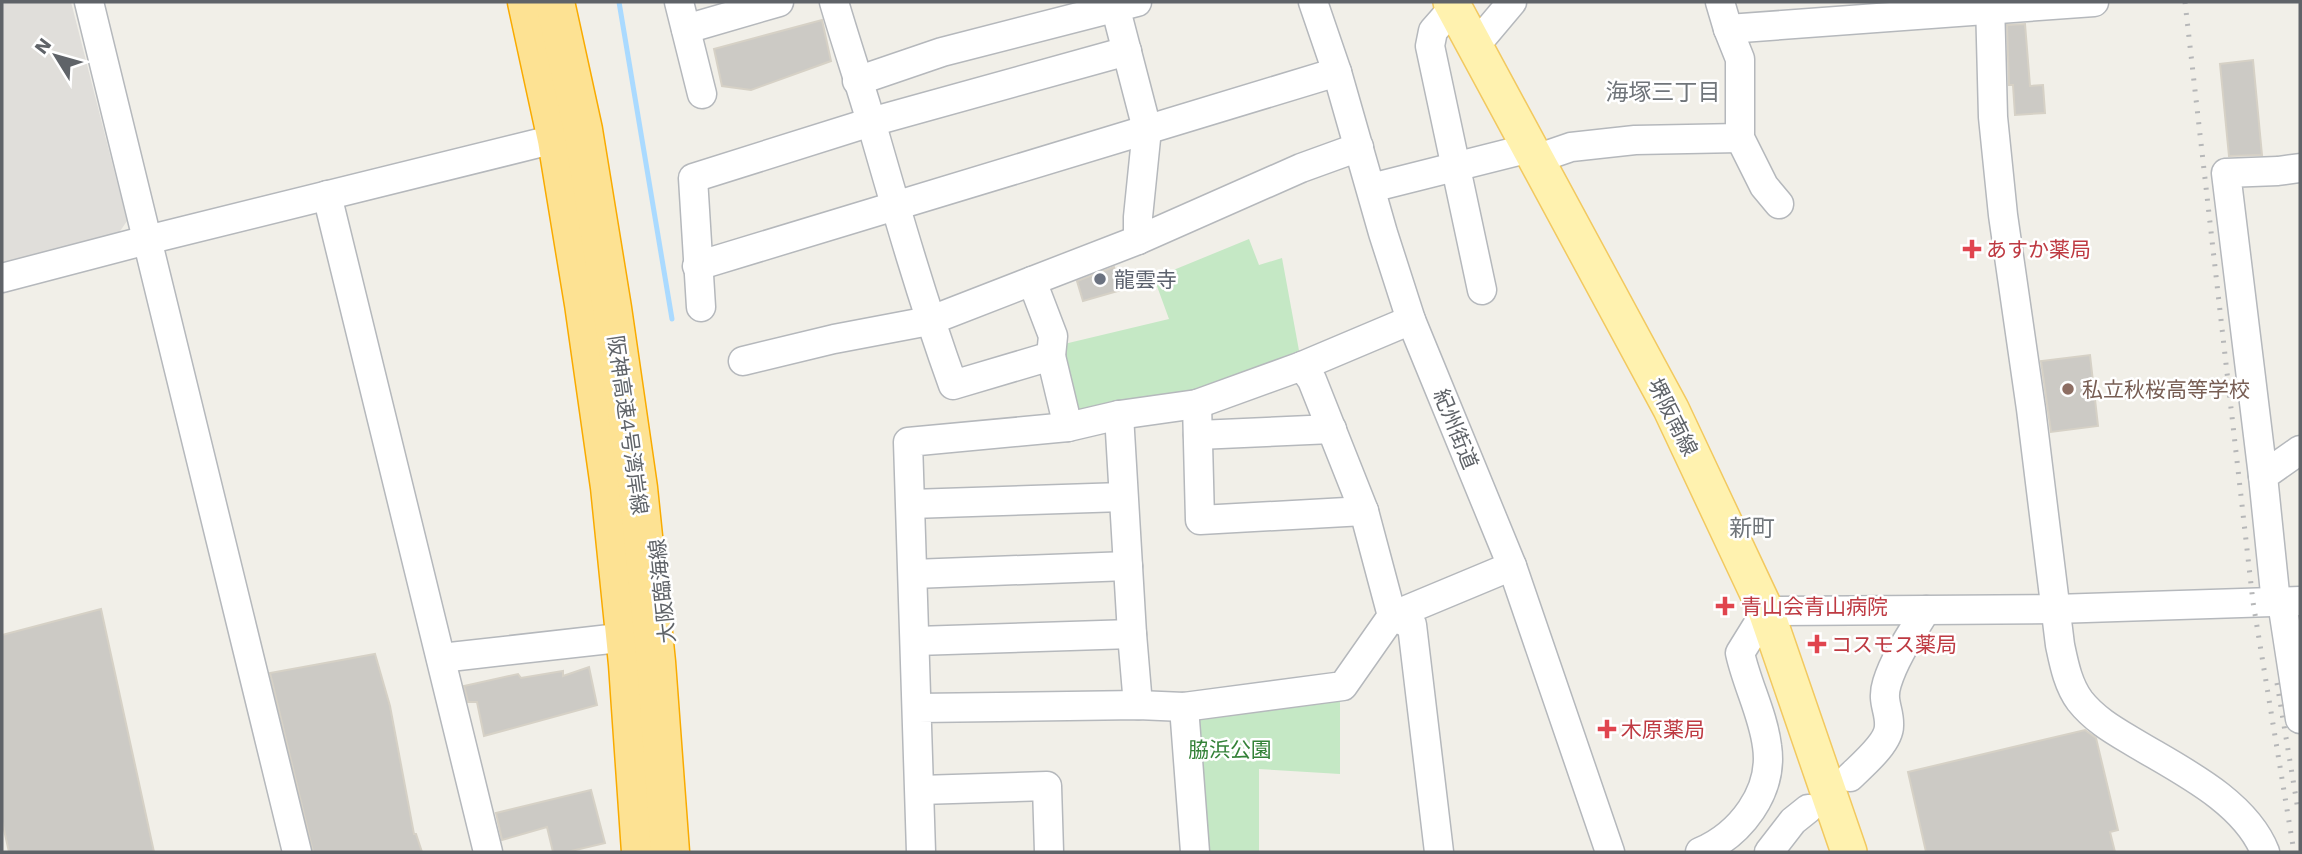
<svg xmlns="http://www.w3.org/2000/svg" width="2302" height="854" font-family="'Work Sans','Noto Sans JP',sans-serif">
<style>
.industrial{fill:#e0deda}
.green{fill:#c5e8c5}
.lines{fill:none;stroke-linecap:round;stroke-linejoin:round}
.stream{stroke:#aadaff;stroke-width:5}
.building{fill:#cccac5;stroke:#d6d1c6;stroke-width:2}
.minor-casing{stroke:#b5b8bc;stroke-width:31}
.major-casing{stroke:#f2c960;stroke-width:38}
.highway-casing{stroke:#f9ab00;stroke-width:41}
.minor{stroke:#fff;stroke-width:28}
.major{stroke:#fff2af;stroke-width:35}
.highway{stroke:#fde293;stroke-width:38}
.rail{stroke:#b6b7b8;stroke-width:5;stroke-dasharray:2 9;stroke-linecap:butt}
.health-dot{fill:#e0444e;stroke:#fff;stroke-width:2.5}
.worship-dot{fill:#6b7280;stroke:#fff;stroke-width:2.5}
.education-dot{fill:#8d6e63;stroke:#fff;stroke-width:2.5}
.labels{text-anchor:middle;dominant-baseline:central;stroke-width:5;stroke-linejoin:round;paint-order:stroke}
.health-label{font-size:21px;fill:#be3a42;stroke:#fff;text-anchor:start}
.worship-label{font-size:21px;fill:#5b616d;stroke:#fff;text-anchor:start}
.education-label{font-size:21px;fill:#785e54;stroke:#fff;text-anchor:start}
.street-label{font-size:21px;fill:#5f6368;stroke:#fff}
.park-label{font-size:21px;fill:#348238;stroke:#fff}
.neighbourhood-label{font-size:23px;fill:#70757a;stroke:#fff}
</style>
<rect width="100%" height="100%" fill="#f1efe8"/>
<path class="industrial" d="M2 2H71L127 221 116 237 2 266Z"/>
<g class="green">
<path d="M1249 239 1259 265 1282 258 1300 356 1197 394 1076 417 1060 345 1169 319 1154 278Z"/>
<path d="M1340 698V774L1259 769V852H1202L1193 714Z"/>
</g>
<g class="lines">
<path class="stream" d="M619 2 672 319"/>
</g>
<g class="building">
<path d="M822 20 831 61 751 90 722 86 714 49Z"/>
<path d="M2025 24 2030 86 2043 85 2045 113 2015 115 2013 85H2009L2007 25Z"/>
<path d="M2253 60 2262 155 2229 156 2220 64Z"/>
<path d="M1114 267 1121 290 1083 301 1077 281Z"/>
<path d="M2090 355 2098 426 2051 432 2041 361Z"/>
<path d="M101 609 154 852H9L2 821V635Z"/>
<path d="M375 654 390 706 414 834H416L422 852H313L270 673Z"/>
<path d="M589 667 597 705 484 736 477 702H468L464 686 518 674 521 678 563 671V676Z"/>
<path d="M2085 730 2096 738 2118 830 2110 832 2115 852H1926L1908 772Z"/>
<path d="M591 790 605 843 567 852H553L547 827 502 840 496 813Z"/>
</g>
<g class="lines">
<g class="minor-casing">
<g id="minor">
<path d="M89 2 297 852"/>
<path d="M679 2 702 94"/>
<path d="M834 2C846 43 860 84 872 125 897 212 922 299 953 385L1051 356 1068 427"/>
<path d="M1114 2 1147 129 1138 217V240"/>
<path d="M1313 2 1337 72 1383 233 1411 320 1512 566 1610 852"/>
<path d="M1720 2 1728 29 1740 59V138L1764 186 1779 204"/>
<path d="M1990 2 1993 117 2003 215 2031 409 2060 645C2064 664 2068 685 2080 701 2095 720 2115 731 2135 743 2180 770 2245 801 2265 852"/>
<path d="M1454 7 1433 31 1430 46 1482 290"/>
<path d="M686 29 779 2"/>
<path d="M1728 29 2094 2"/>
<path d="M1475 46 1512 2"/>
<path d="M857 81 942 52 1137 2"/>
<path d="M1536 159 1571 147 1635 140 1740 138"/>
<path d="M1371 188 1530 148"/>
<path d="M327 195 488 852"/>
<path d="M697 266 1337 72"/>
<path d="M2 278 147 240 539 143"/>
<path d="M701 307 693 178 871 122 1127 51"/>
<path d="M1051 356 1053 336 1032 281 1138 240 1301 168 1359 147"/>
<path d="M743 361 834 339 929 321 1032 281"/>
<path d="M1302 366 1411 320"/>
<path d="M1197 404 1200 520 1364 511"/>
<path d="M1119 415 1132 634 1138 705"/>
<path d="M1198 435 1332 429"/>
<path d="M2263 476 2226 173 2278 171 2300 168"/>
<path d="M911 504 1123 497"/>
<path d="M913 574 1128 566"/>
<path d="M2282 602 2300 719"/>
<path d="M2276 603 2263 476 2300 450"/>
<path d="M1392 616 1412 625 1439 852"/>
<path d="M1392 616 1512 566"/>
<path d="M916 641 1132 634"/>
<path d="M441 658 610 639"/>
<path d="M1184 707 1195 852"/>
<path d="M918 708 1138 705 1184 707 1343 686 1392 616 1364 511 1312 380 1302 366 1197 404 1119 415 1068 427 908 442 921 852"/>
<path d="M1850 777C1861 766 1889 743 1889 726 1890 710 1881 702 1887 683 1895 657 1912 633 1926 610"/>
<path d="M920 790 1047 786 1049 852"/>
<path d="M1700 852C1740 835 1774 792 1767 746 1763 714 1747 685 1740 653L1766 611 2055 609 2300 601"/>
<path d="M1769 852 1793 821 1808 809"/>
</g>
</g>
<g class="major-casing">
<path id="major" d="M1451 2 1671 409 1766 611 1849 852"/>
</g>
<g class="highway-casing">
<g id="highway">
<path d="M527 2 557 140 584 304 610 487 628 664 641 852"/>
<path d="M555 2 583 130 612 308 638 488 656 662 670 852"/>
</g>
</g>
<use href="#minor" class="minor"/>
<use href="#major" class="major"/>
<use href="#highway" class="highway"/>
<g class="rail">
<path d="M2185 2 2253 602 2294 852"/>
<path d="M2277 683 2298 810"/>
</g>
</g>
<g class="health-dot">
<path d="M1968.5 238.5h7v7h7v7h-7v7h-7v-7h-7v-7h7z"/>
<path d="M1721.5 595.5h7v7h7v7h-7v7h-7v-7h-7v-7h7z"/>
<path d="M1813.5 633.5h7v7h7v7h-7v7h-7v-7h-7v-7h7z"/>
<path d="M1603.5 718.5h7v7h7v7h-7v7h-7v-7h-7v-7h7z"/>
</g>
<circle class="worship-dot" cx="1100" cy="279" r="7"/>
<circle class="education-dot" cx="2068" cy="389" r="7"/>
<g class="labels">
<g class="health-label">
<text x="1986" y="249">あすか薬局</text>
<text x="1741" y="606">青山会青山病院</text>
<text x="1831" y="644">コスモス薬局</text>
<text x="1621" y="729">木原薬局</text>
</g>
<g class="worship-label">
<text x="1114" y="279">龍雲寺</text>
</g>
<g class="education-label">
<text x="2082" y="389">私立秋桜高等学校</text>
</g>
<g class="street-label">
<text transform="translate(1673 417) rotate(63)">堺阪南線</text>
<text transform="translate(628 425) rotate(82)">阪神高速4号湾岸線</text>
<text transform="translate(1456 429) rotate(68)">紀州街道</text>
<text transform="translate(662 591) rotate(-96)">大阪臨海線</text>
</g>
<g class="park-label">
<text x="1230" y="749">脇浜公園</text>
</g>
<g class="neighbourhood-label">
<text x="1663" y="92">海塚三丁目</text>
<text x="1752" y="528">新町</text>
</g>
</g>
<rect width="2302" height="854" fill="none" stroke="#5f6368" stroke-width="7"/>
<g transform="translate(56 56) rotate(307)" stroke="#ffffff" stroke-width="5" paint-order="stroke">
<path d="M0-5L12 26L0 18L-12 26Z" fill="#5f6368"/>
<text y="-10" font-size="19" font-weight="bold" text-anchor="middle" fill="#5f6368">N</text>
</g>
</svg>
